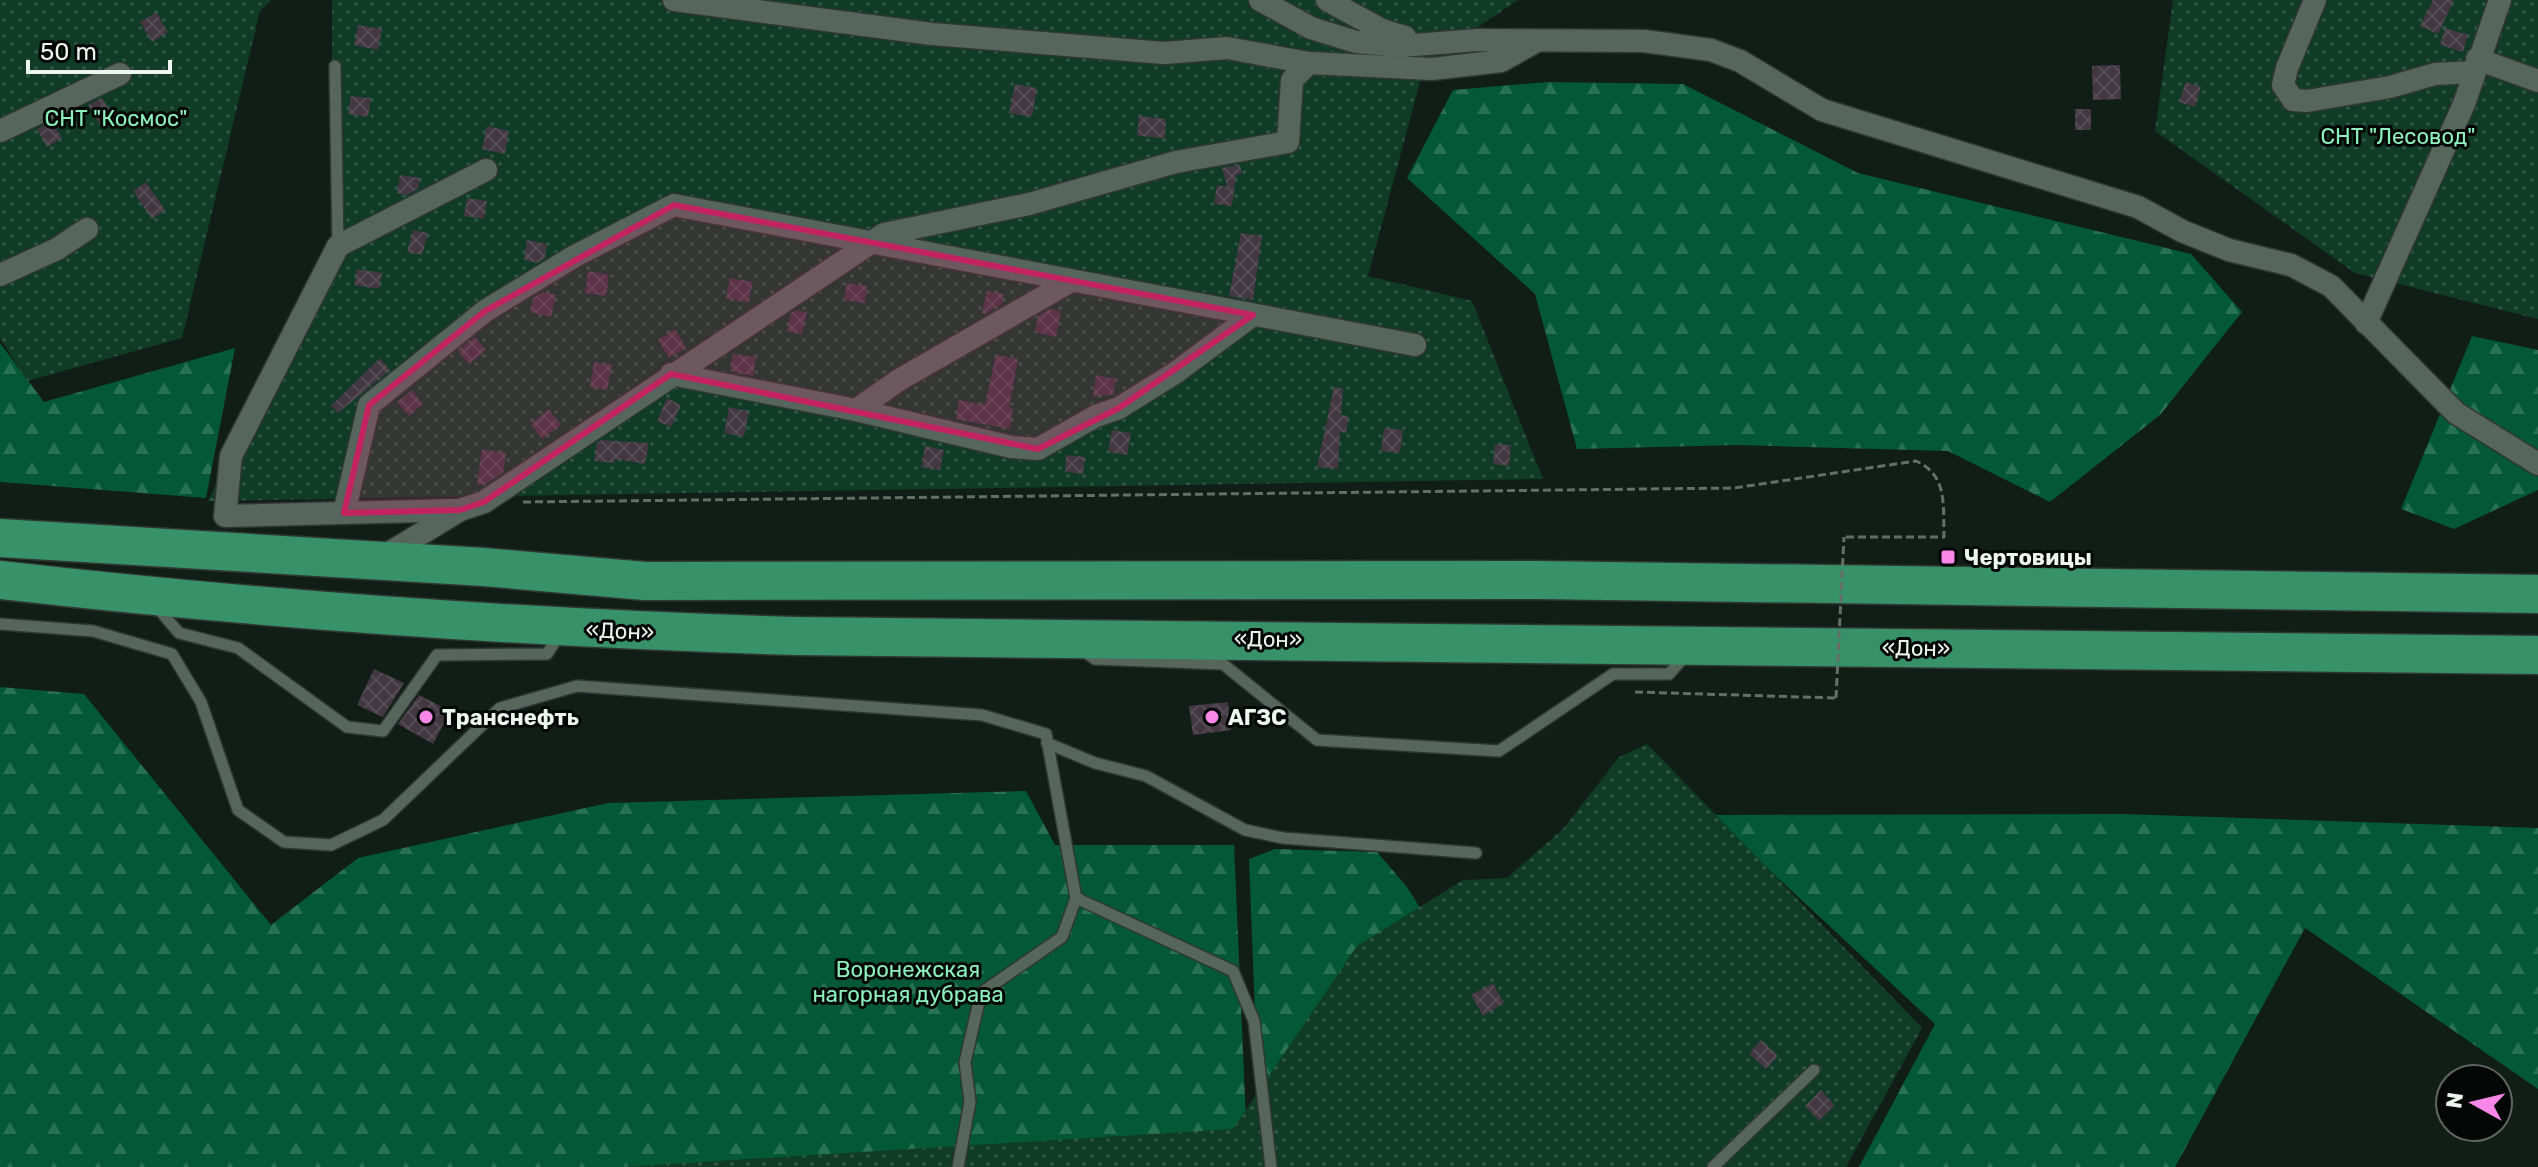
<svg xmlns="http://www.w3.org/2000/svg" width="2538" height="1167" font-family="Rubik,sans-serif">
<style>
.forest{fill:url(#forest-firs)}
.park{fill:url(#park-dots)}
.building{fill:url(#building-cross-hatch)}
.lines{fill:none;stroke-linecap:round;stroke-linejoin:round}
.service-casing{stroke:#303733;stroke-width:14}
.minor-casing{stroke:#303733;stroke-width:25}
.trunk-casing{stroke:#303733;stroke-width:41}
.path{stroke:#646f69;stroke-width:3;stroke-dasharray:8 4;stroke-linecap:butt}
.service{stroke:#57665d;stroke-width:11}
.minor{stroke:#57665d;stroke-width:22}
.trunk{stroke:#379269;stroke-width:38}
.path-bridge{stroke:#646f69;stroke-width:3;stroke-dasharray:8 4;stroke-linecap:butt}
.marked{fill:#c42362;fill-opacity:0.2;stroke:#c42362;stroke-width:6;stroke-linejoin:round}
.poi-dot{fill:#f987e8;stroke:#030705;stroke-width:3}
.labels{text-anchor:middle;dominant-baseline:central;stroke-width:6;stroke-linejoin:round;paint-order:stroke}
.park-label{font-size:22px;fill:#8df1bd;stroke:#030705}
.poi-label{font-size:22px;font-weight:bold;fill:#edf5f0;stroke:#030705;text-anchor:start}
.street-label{font-size:22px;fill:#edf5f0;stroke:#030705}
</style>
<defs>
<pattern id="forest-firs" width="22" height="20" patternUnits="userSpaceOnUse" patternTransform="scale(2)"><rect width="22" height="20" fill="#035837"/><path d="M5 1l3.5 6h-7zM16 11l3.5 6h-7z" fill="#287154"/></pattern>
<pattern id="park-dots" width="8" height="8" patternUnits="userSpaceOnUse" patternTransform="scale(2)"><rect width="8" height="8" fill="#0f3b27"/><path d="M2 2h.1M6 6h.1" fill="none" stroke="#325847" stroke-width="1.8" stroke-linecap="round"/></pattern>
<pattern id="building-cross-hatch" width="8" height="8" patternUnits="userSpaceOnUse" patternTransform="scale(2)"><rect width="8" height="8" fill="#433741"/><path d="M0 0l8 8M0 8l8-8" fill="none" stroke="#554b54"/></pattern>
</defs>
<rect width="100%" height="100%" fill="#111e17"/>
<g class="forest">
<path d="M1548 82 1683 84 1858 173 2191 254 2242 312 2160 415 2050 502 1948 451 1738 445 1577 449 1535 294 1407 178 1453 90Z"/>
<path d="M2472 336 2538 350V490L2454 529 2401 509Z"/>
<path d="M0 343 44 402 235 348 206 498 0 482Z"/>
<path d="M0 687 84 694 271 925 358 858 608 803 1026 791 1055 845H1234L1248 1167H0Z"/>
<path d="M2122 814 2538 828V1089L2305 928 2175 1167H1859L1935 1024 1710 815Z"/>
<path d="M1275 849 1377 852 1407 887 1447 951 1261 1167 1249 859Z"/>
</g>
<g class="park">
<path d="M0 0H271L260 11 182 338 27 381 0 338Z"/>
<path d="M332 0H1518L1425 63 1368 276 1472 301 1543 479 208 501 332 245Z"/>
<path d="M2173 0H2538V319L2355 273 2155 131Z"/>
<path d="M1647 744 1922 1028 1846 1167H621L1233 1129 1357 946 1463 880 1507 878 1564 828 1619 757Z"/>
</g>
<g class="building">
<path d="M2433 0H2454L2438 34 2420 26Z"/>
<path d="M156 12 168 32 152 42 140 22Z"/>
<path d="M358 25 382 29 378 50 354 45Z"/>
<path d="M2445 28 2468 35 2463 52 2440 45Z"/>
<path d="M2120 65 2121 99 2093 100 2092 66Z"/>
<path d="M2186 82 2201 87 2195 107 2179 102Z"/>
<path d="M1015 84 1037 88 1032 117 1009 113Z"/>
<path d="M351 96 371 98 368 117 348 114Z"/>
<path d="M102 98 116 120 102 128 88 105Z"/>
<rect x="2075" y="109" width="16" height="21"/>
<path d="M1139 116 1166 119 1165 138 1137 136Z"/>
<path d="M52 122 62 138 47 147 37 129Z"/>
<path d="M487 126 509 131 505 154 482 149Z"/>
<path d="M1240 165 1242 173 1236 175 1232 206 1214 204 1217 185 1227 187 1222 168Z"/>
<path d="M400 175 420 178 418 189 407 195 397 193Z"/>
<path d="M146 182 165 210 152 219 133 191Z"/>
<path d="M467 198 487 201 484 219 464 216Z"/>
<path d="M413 230 428 233 422 255 407 252Z"/>
<path d="M1241 233 1262 236 1253 300 1229 296Z"/>
<path d="M527 240 547 244 545 258 537 263 524 260Z"/>
<path d="M357 269 382 273 379 289 354 285Z"/>
<path d="M588 271 609 275 606 296 585 293Z"/>
<path d="M730 278 753 282 748 303 726 298Z"/>
<path d="M847 283 867 286 865 303 844 300Z"/>
<path d="M987 291 1004 294 1002 304 985 314 982 313Z"/>
<path d="M543 292 556 295 551 317 530 312 533 298Z"/>
<path d="M1050 309 1061 311 1056 337 1035 332 1038 316Z"/>
<path d="M796 310 807 312 802 334 787 331 791 313Z"/>
<path d="M675 329 686 348 669 358 658 340Z"/>
<path d="M475 337 486 350 469 364 458 351Z"/>
<path d="M733 354 756 357 753 376 730 371Z"/>
<path d="M996 355 1018 359 1009 407 1013 408 1010 429 956 419 959 400 985 405Z"/>
<path d="M380 358 390 370 338 413 331 406Z"/>
<path d="M594 362 612 365 607 390 590 387Z"/>
<path d="M1096 375 1116 379 1113 395 1093 396Z"/>
<path d="M1334 387 1343 389 1341 415 1349 416 1346 433 1340 432 1338 469 1317 467Z"/>
<path d="M412 390 423 404 409 416 397 402Z"/>
<path d="M667 398 681 405 671 427 657 421Z"/>
<path d="M729 407 749 411 744 437 724 433Z"/>
<path d="M549 409 561 425 542 439 531 424Z"/>
<path d="M1384 428 1403 430 1400 453 1381 451Z"/>
<path d="M1112 430 1131 433 1127 455 1108 452Z"/>
<path d="M602 440 649 443 645 464 615 459 614 463 594 461 597 443Z"/>
<path d="M1495 444 1511 445 1509 466 1493 464Z"/>
<path d="M925 446 944 450 940 470 921 467Z"/>
<path d="M482 449 506 453 503 473 484 485 477 484Z"/>
<path d="M1066 455 1085 457 1083 474 1065 472Z"/>
<path d="M374 669 404 683 383 717 357 705Z"/>
<path d="M419 695 450 711 433 744 398 724Z"/>
<path d="M1228 702 1231 730 1193 735 1189 706Z"/>
<path d="M1493 983 1504 1003 1483 1016 1471 995Z"/>
<path d="M1761 1040 1778 1056 1766 1069 1749 1054Z"/>
<path d="M1821 1090 1835 1105 1819 1121 1805 1106Z"/>
</g>
<g class="lines">
<g class="service-casing">
<g id="service">
<path d="M335 66 338 246"/>
<path d="M156 606 179 633 238 648 347 727 383 731 437 655 547 654 560 634"/>
<path d="M0 624 93 631 172 654 201 702 238 810 284 842 331 845 383 820 500 708 577 686 982 715 1046 734 1076 898 1062 937 981 993 965 1062 970 1102 958 1167"/>
<path d="M1084 651 1095 659 1223 664 1317 740 1499 751 1613 674H1669L1685 656"/>
<path d="M1047 743 1095 763 1146 776 1245 830 1283 838 1476 853"/>
<path d="M1076 898 1233 971 1254 1021 1271 1167"/>
<path d="M1713 1167 1814 1070"/>
</g>
</g>
<g class="minor-casing">
<g id="minor">
<path d="M674 0 932 34 1164 53 1227 48 1309 63"/>
<path d="M1260 0 1311 28 1356 42 1401 46 1478 40 1644 41 1711 50 1740 61 1822 110 2138 207 2182 231 2229 250 2291 265 2331 286 2456 413 2538 464"/>
<path d="M1327 0 1382 30 1405 37"/>
<path d="M2315 0 2287 68 2283 85 2293 100 2307 101 2390 87 2435 74 2473 72"/>
<path d="M2477 59 2538 81"/>
<path d="M0 131 120 74"/>
<path d="M0 275 57 249 87 229"/>
<path d="M2366 323 2464 104 2500 0"/>
<path d="M671 374 856 410 1011 447 1038 449 1096 416 1119 408 1175 373 1253 315"/>
<path d="M856 410 899 380 1071 281"/>
<path d="M457 510 225 516 231 456 338 246 486 170"/>
<path d="M344 513 369 405 485 311 573 257 674 205 1415 345"/>
<path d="M381 558 460 510 484 502 884 234 1029 204 1176 162 1288 142 1292 80 1309 63 1432 69 1501 61 1537 41"/>
</g>
</g>
<g class="trunk-casing">
<g id="trunk">
<path d="M0 538 484 567 645 581 1538 580 2538 594"/>
<path d="M0 580C265 610 530 628 796 636L2538 655"/>
</g>
</g>
<g class="path">
<path d="M523 502 1734 488 1916 461C1948 475 1943 506 1944 537H1844"/>
<path d="M1635 692 1836 698"/>
</g>
<use href="#service" class="service"/>
<use href="#minor" class="minor"/>
<use href="#trunk" class="trunk"/>
<path class="path-bridge" d="M1836 698 1844 537"/>
</g>
<path class="marked" d="M674 205 1253 315 1119 408 1038 449 671 374 484 502 460 510 344 513 369 405 485 311Z"/>
<g class="poi-dot">
<rect x="1940" y="549" width="16" height="16" rx="4"/>
<circle cx="426" cy="717" r="8"/>
<circle cx="1212" cy="717" r="8"/>
</g>
<g class="labels">
<g class="park-label">
<text x="116" y="118">СНТ "Космос"</text>
<text x="2398" y="136">СНТ "Лесовод"</text>
<text x="908" y="969">Воронежская<tspan x="908" dy="25">нагорная дубрава</tspan></text>
</g>
<g class="poi-label">
<text x="1964" y="557">Чертовицы</text>
<text x="442" y="717">Транснефть</text>
<text x="1228" y="717">АГЗС</text>
</g>
<g class="street-label">
<text transform="translate(620 631) rotate(2)">«Дон»</text>
<text transform="translate(1268 639) rotate(1)">«Дон»</text>
<text transform="translate(1916 648) rotate(1)">«Дон»</text>
</g>
</g>
<g transform="translate(2474 1103) rotate(278)"><circle r="38" fill="#030705" stroke="#616663" stroke-width="2"/>
<path d="M0-6L14 30L0 20L-14 30Z" fill="#f987e8"/>
<text y="-12" font-size="22" font-weight="bold" text-anchor="middle" fill="#edf5f0">N</text>
</g>
<path d="M28 60v12h142v-12" fill="none" stroke="#edf5f0" stroke-width="4"/>
<text x="40" y="60" font-size="24" fill="#edf5f0" stroke="#030705" stroke-width="6" paint-order="stroke">50 m</text>
</svg>
